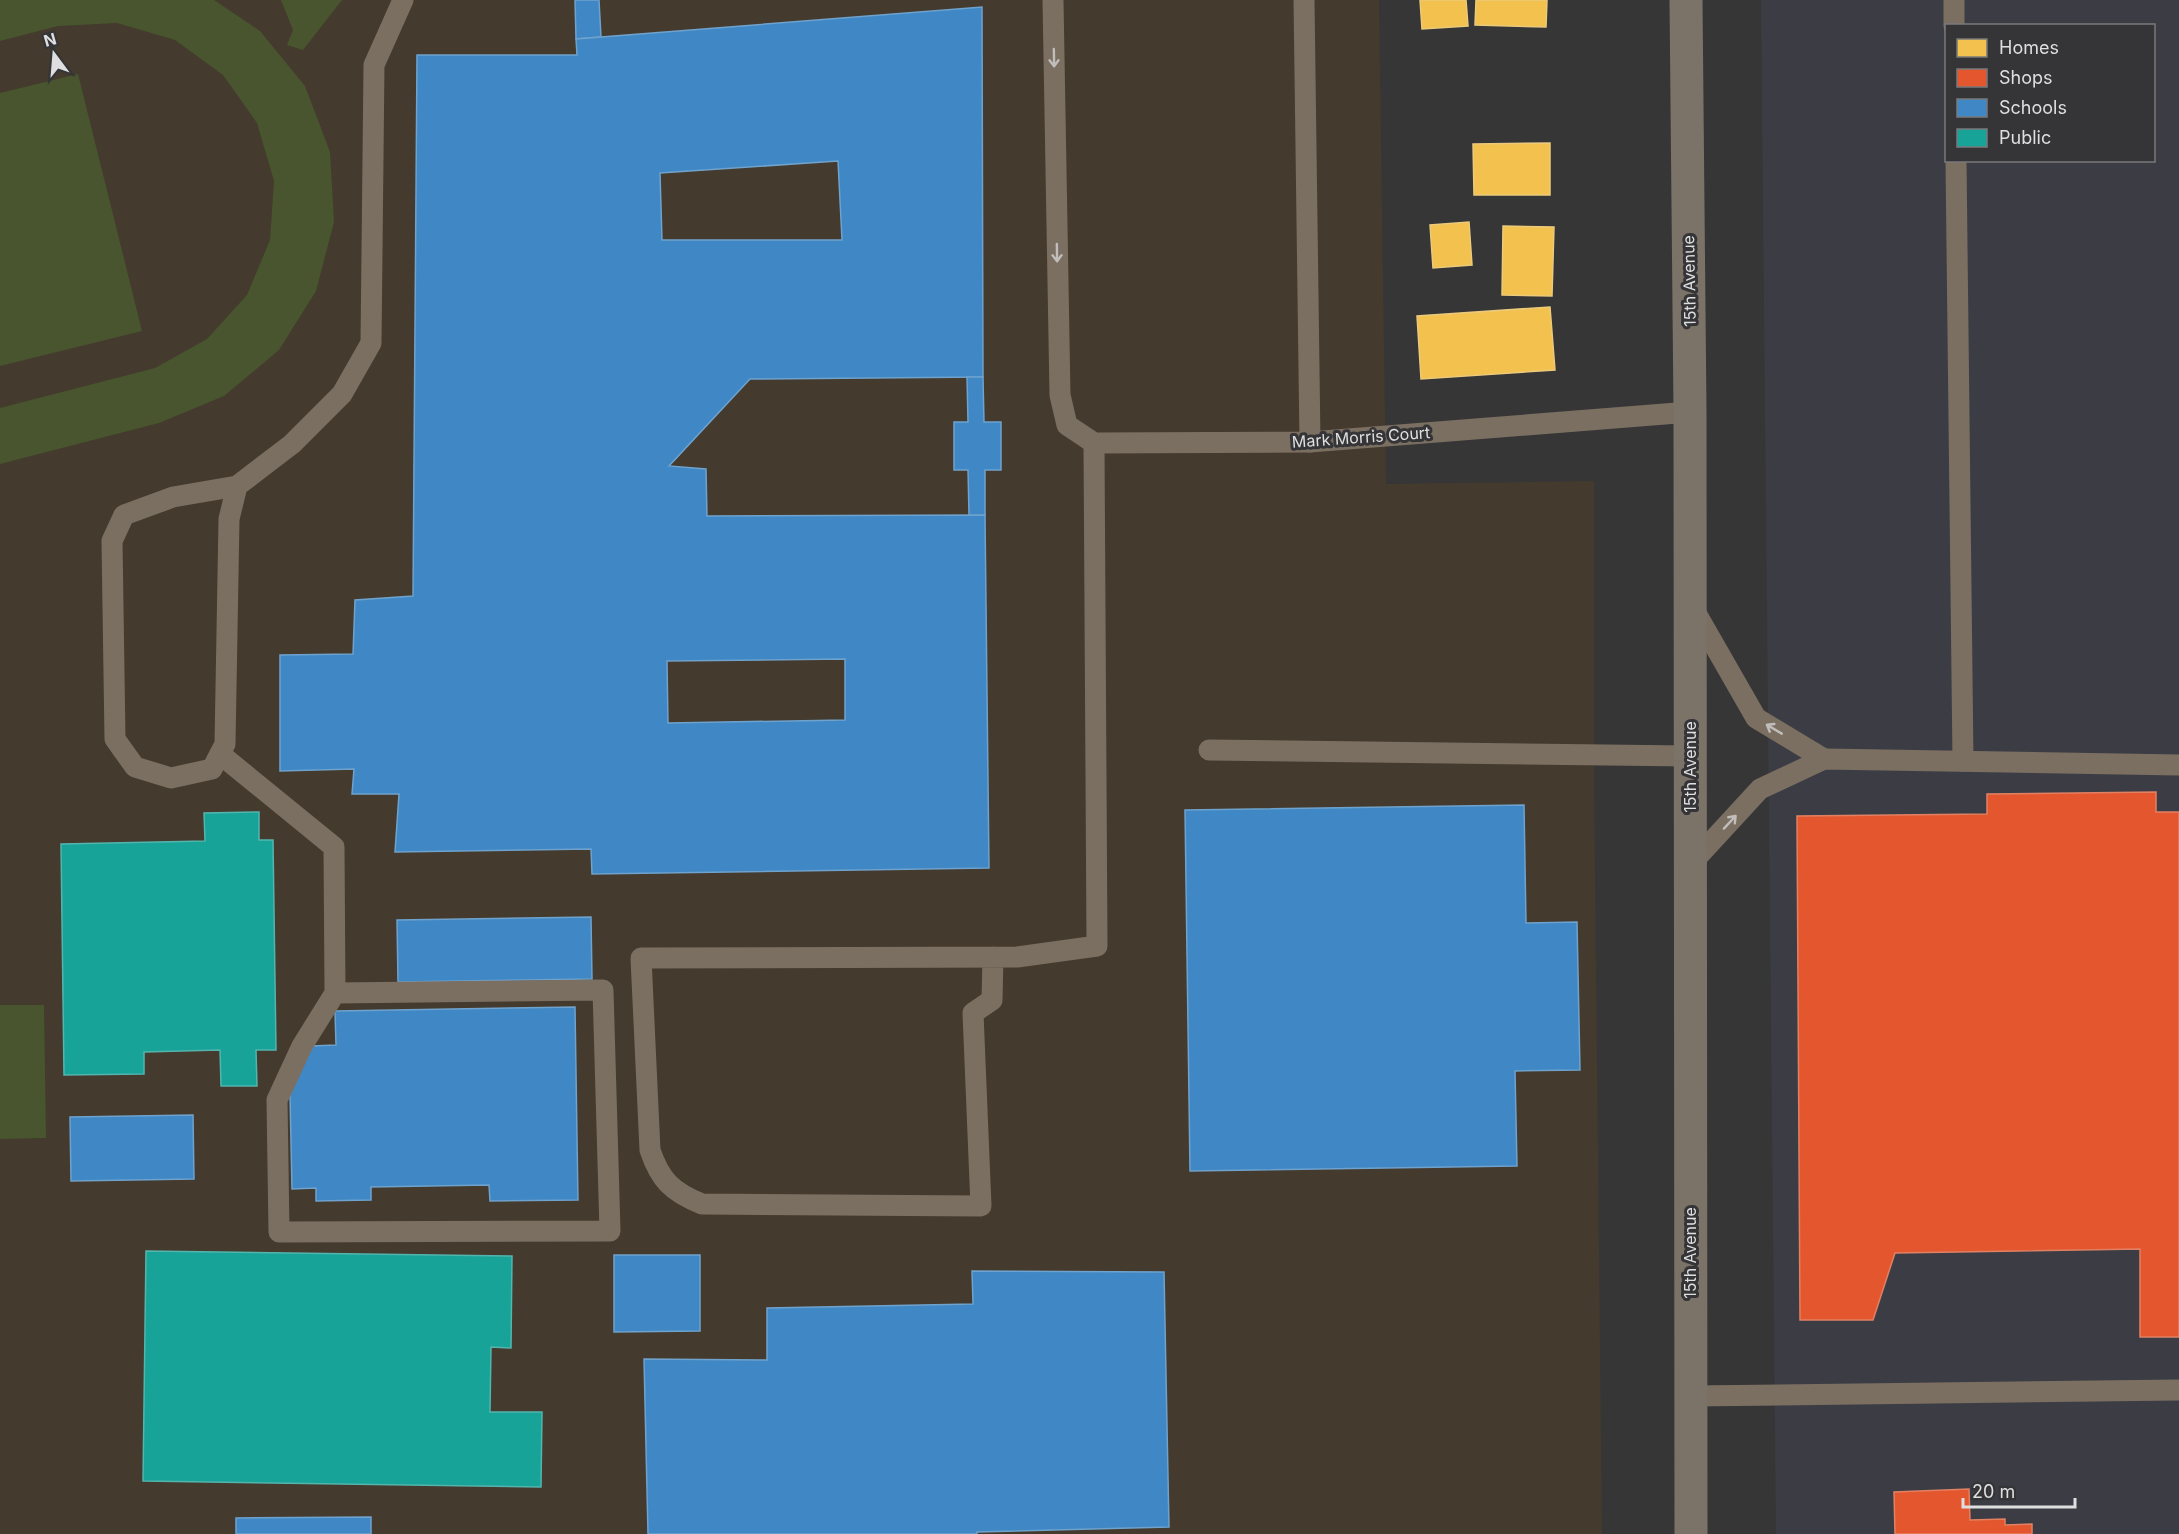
<svg xmlns="http://www.w3.org/2000/svg" width="2179" height="1534" font-family="Inter,sans-serif">
<style>
.built{fill:#3c3d44;fill-rule:evenodd}
.education{fill:#443a2d}
.pitch{fill:#48552e}
.homes{fill:#f2c14e;stroke:#ecca7a;stroke-width:1.5}
.shops{fill:#e4572e;stroke:#e28063;stroke-width:1.5}
.schools{fill:#3f88c5;stroke:#6fa2cd;stroke-width:1.5;fill-rule:evenodd}
.public{fill:#17a398;stroke:#53b5ae;stroke-width:1.5}
.lines{fill:none;stroke-linecap:round;stroke-linejoin:round}
.lane{stroke:#7b6f62;stroke-width:21}
.primary{stroke:#7b7268;stroke-width:33}
.oneway{stroke:#c1bdba}
.labels{text-anchor:middle;dominant-baseline:central;stroke-width:6;stroke-linejoin:round;paint-order:stroke}
.street-label{font-size:16px;fill:#dfdfe0;stroke:#353538}
</style>
<rect width="100%" height="100%" fill="#363637"/>
<path class="built" d="M1761 0H2179V1534H1776ZM1946 26H2154V160H1946Z"/>
<path class="education" d="M0 0H1379L1386 484 1594 481V774L1602 1534H0Z"/>
<g class="pitch">
<path d="M0 0H214L260 31 305 86 330 152 334 222 316 291 279 350 224 396 159 423 0 464V408L155 368 207 339 247 295 270 240 274 181 257 123 223 75 175 40 117 23 58 26 0 41Z"/>
<path d="M281 0H342L303 50 287 45 293 30Z"/>
<path d="M78 74 142 331 0 366V93Z"/>
<path d="M0 1005H44L46 1138 0 1139Z"/>
</g>
<g class="homes">
<path d="M1420 0H1466L1468 26 1422 29Z"/>
<path d="M1476 0H1547L1546 27 1475 25Z"/>
<path d="M1550 143V195H1474L1473 144Z"/>
<path d="M1469 222 1472 265 1433 268 1430 225Z"/>
<path d="M1503 226 1554 227 1552 296 1502 295Z"/>
<path d="M1550 307 1555 370 1421 379 1417 316Z"/>
</g>
<g class="shops">
<path d="M2156 792V812H2179V1337H2140V1249L1895 1253 1873 1320H1800L1797 816 1987 814V794Z"/>
<path d="M1969 1489 1970 1520 2005 1519V1525L2032 1524V1534H1895L1894 1492Z"/>
</g>
<g class="schools">
<path d="M575 0H599L601 37 576 39Z"/>
<path d="M982 7 983 377 750 379 669 466 706 469 707 516 985 515 989 868 592 874 591 849 395 852 399 794H352L354 769 280 771V655L353 654 355 600 413 596 417 55H577L576 39ZM838 161 842 240H662L660 173ZM845 659V720L668 723 667 661Z"/>
<path d="M967 377H983L984 422H1001V470H985V515H969L968 470H954V422H968Z"/>
<path d="M1524 805 1526 923 1577 922 1580 1070 1515 1071 1517 1166 1190 1171 1185 810Z"/>
<path d="M591 917 592 979 398 982 397 920Z"/>
<path d="M575 1007 578 1200 490 1201 489 1185 371 1187V1200L316 1201V1188L292 1189 290 1095 311 1046 336 1045 335 1011Z"/>
<path d="M193 1115 194 1179 71 1181 70 1117Z"/>
<path d="M614 1255H700V1331L614 1332Z"/>
<path d="M972 1271 1164 1272 1169 1527 977 1532V1534H648L644 1359 767 1360V1308L973 1304Z"/>
<path d="M371 1517V1534H236V1518Z"/>
</g>
<g class="public">
<path d="M259 812V840H273L276 1050H256L257 1086H221L220 1050 144 1052V1074L64 1075 61 844 205 841 204 813Z"/>
<path d="M146 1251 512 1256 511 1348 491 1347 490 1412H542L541 1487 143 1481Z"/>
</g>
<g class="lines">
<g class="lane">
<path d="M1053 0 1060 395 1067 425 1094 443 1310 442 1690 412"/>
<path d="M1304 0 1310 442"/>
<path d="M1954 0V26"/>
<path d="M1956 160 1963 761"/>
<path d="M237 486 229 519 225 744 212 769 171 778 135 767 115 739 112 541 124 515 173 497 237 486 292 444 342 394 371 343 374 65 403 0"/>
<path d="M1693 608 1756 718 1824 759"/>
<path d="M1209 750 1689 756"/>
<path d="M220 754 334 847 335 993 302 1046 277 1100 279 1232 610 1231 603 990 335 993"/>
<path d="M1690 865 1760 789 1824 759 2179 765"/>
<path d="M993 957 992 1000 973 1013 981 1206 702 1204C672 1192 660 1180 650 1150L641 958 1017 957 1097 946 1094 443"/>
<path d="M1691 1396 2179 1390"/>
</g>
<path class="primary" d="M1686 0 1690 412 1691 1534"/>
</g>
<defs><path id="oneway-shaft" d="M-6 0H5M1.5-3L5.5 0L1.5 3" fill="none" stroke-width="1.6" stroke-linecap="round" stroke-linejoin="round" transform="scale(1.5)"/></defs>
<g class="oneway">
<use href="#oneway-shaft" transform="translate(1054 58) rotate(89)"/>
<use href="#oneway-shaft" transform="translate(1057 253) rotate(89)"/>
<use href="#oneway-shaft" transform="translate(1774 729) rotate(-149)"/>
<use href="#oneway-shaft" transform="translate(1730 822) rotate(-47)"/>
</g>
<g class="labels">
<g class="street-label">
<text transform="translate(1689 281) rotate(-91)">15th Avenue</text>
<text transform="translate(1361 437) rotate(-4)">Mark Morris Court</text>
<text transform="translate(1690 767) rotate(-90)">15th Avenue</text>
<text transform="translate(1690 1253) rotate(-90)">15th Avenue</text>
</g>
</g>
<rect x="1945" y="24" width="210" height="138" fill="#353538" stroke="#79797b" stroke-width="1.5"/>
<rect x="1957" y="39" width="30" height="18" fill="#f2c14e" stroke="#79797b" stroke-width="1.5"/>
<text x="1999" y="54" font-size="18" fill="#dfdfe0">Homes</text>
<rect x="1957" y="69" width="30" height="18" fill="#e4572e" stroke="#79797b" stroke-width="1.5"/>
<text x="1999" y="84" font-size="18" fill="#dfdfe0">Shops</text>
<rect x="1957" y="99" width="30" height="18" fill="#3f88c5" stroke="#79797b" stroke-width="1.5"/>
<text x="1999" y="114" font-size="18" fill="#dfdfe0">Schools</text>
<rect x="1957" y="129" width="30" height="18" fill="#17a398" stroke="#79797b" stroke-width="1.5"/>
<text x="1999" y="144" font-size="18" fill="#dfdfe0">Public</text>
<g transform="translate(54 54) rotate(344)" stroke="#353538" stroke-width="4.5" paint-order="stroke">
<path d="M0-4.5L10 22L0 15L-10 22Z" fill="#dfdfe0"/>
<text y="-9" font-size="16" font-weight="bold" text-anchor="middle" fill="#dfdfe0">N</text>
</g>
<path d="M1963 1498v9h112v-9" fill="none" stroke="#dfdfe0" stroke-width="3"/>
<text x="1972" y="1498" font-size="18" fill="#dfdfe0" stroke="#353538" stroke-width="4.5" paint-order="stroke">20 m</text>
</svg>
